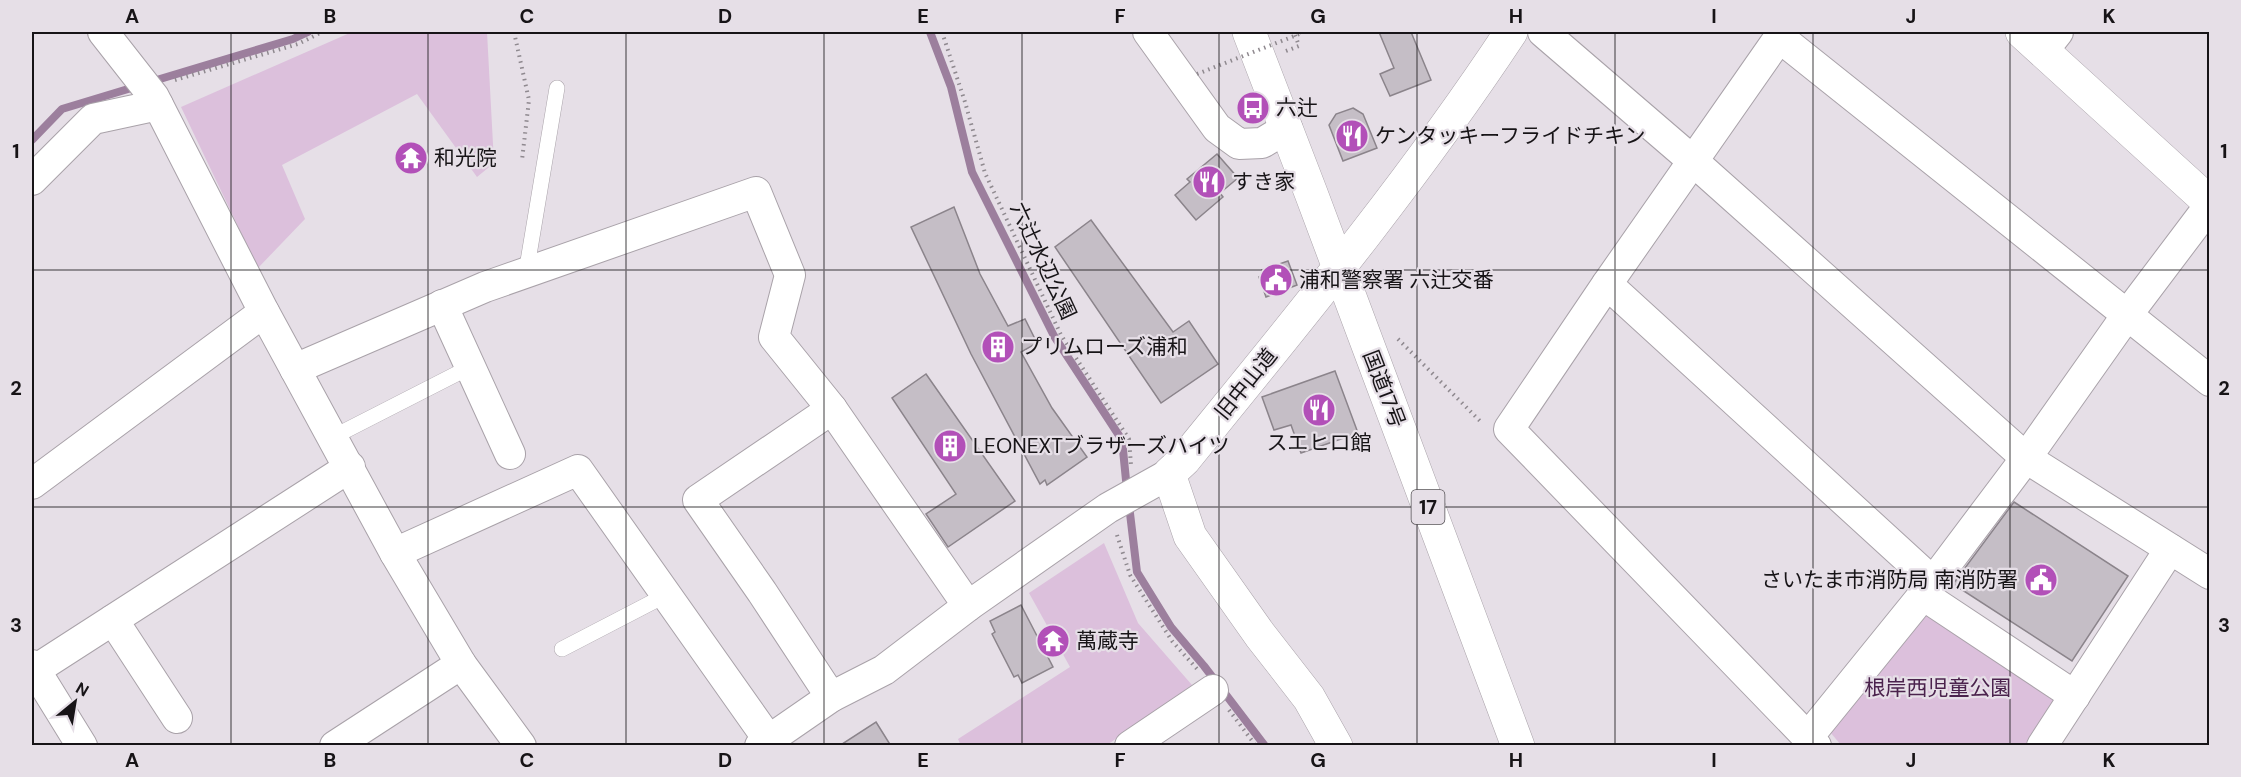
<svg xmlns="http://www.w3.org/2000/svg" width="2241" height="777" font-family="'DM Sans','Noto Sans JP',sans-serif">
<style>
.green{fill:#dcc0dc}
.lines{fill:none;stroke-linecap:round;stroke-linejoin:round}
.stream{stroke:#9c7f9d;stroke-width:8}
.building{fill:#c5bec6;stroke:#8b848b;stroke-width:1.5}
.lane-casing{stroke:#a9a2a9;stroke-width:16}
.street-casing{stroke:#a9a2a9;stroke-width:32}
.secondary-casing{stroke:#a9a2a9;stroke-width:34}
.highway-casing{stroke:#a9a2a9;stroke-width:34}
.path{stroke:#8f898f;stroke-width:4;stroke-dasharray:1.5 4.5;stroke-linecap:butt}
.lane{stroke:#fff;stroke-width:15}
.street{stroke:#fff;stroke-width:30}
.secondary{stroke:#fff;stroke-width:33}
.highway{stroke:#fff;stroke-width:33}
.path-bridge{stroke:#8f898f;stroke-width:4;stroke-dasharray:1.5 4.5;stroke-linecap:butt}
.grid{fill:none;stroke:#171417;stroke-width:1.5;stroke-opacity:0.55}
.labels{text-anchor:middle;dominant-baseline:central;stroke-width:4.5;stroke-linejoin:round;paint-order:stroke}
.shield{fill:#e6dfe7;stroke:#555155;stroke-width:1.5}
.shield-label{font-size:20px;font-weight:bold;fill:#171417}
.poi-label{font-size:21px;fill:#171417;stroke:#e6dfe7;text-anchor:start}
.street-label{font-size:21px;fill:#171417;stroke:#e6dfe7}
.park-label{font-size:21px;fill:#4b234d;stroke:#e6dfe7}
.neatline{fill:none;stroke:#171417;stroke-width:2}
.grid-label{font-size:20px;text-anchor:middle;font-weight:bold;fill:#171417}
</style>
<rect width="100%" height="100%" fill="#e6dfe7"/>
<g class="green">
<path d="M352 32H487L494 163 477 177 417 94 282 165 305 219 258 268 181 107Z"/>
<path d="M1104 543 1138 623 1192 685 1107 745 961 746 958 739 1070 667 1029 593Z"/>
<path d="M1931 614 2054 695V709L2030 745H1841L1830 732 1919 615Z"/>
</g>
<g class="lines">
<g class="stream">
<path d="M930 32 951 87 972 172 1054 336 1122 440 1127 490"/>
<path d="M150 82 293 39 308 32"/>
<path d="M32 140 62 109 138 86"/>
<path d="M1129 505 1137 572 1171 627 1204 666 1265 746"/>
</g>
</g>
<g class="building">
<path d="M1379 32H1411L1431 80 1390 96 1380 74 1394 68Z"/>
<path d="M1353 108 1363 114 1377 148 1343 161 1329 125 1336 114Z"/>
<path d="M1217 154 1238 178 1220 193 1223 197 1196 220 1175 195 1190 182 1187 179Z"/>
<path d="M954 207 980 274 1008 326 1025 319 1037 343 1021 352 1052 408 1087 457 1047 485 1045 480 1040 484 971 354 911 227Z"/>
<path d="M1091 220 1173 332 1189 321 1218 364 1161 403 1055 247Z"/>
<path d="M1288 261 1297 285 1266 297 1259 277 1264 275 1262 270Z"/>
<path d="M1335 371 1358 433 1301 453 1291 425 1274 430 1262 397Z"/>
<path d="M926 374 1015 501 948 547 926 514 956 494 892 398Z"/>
<path d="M2014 502 2128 576 2072 661 1953 584Z"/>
<path d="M1021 605 1053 667 1022 683 1018 675 1014 677 992 634 995 632 990 621Z"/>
<path d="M876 722 891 746H839Z"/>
</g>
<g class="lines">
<g class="lane-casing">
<g id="lane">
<path d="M526 273 557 88"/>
<path d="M333 437 470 367"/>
<path d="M562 649 666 595"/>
</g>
</g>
<g class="street-casing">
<g id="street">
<path d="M103 32 154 97 264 312 395 553 461 664 521 746"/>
<path d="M1148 32 1217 128 1239 144 1262 143 1287 128"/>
<path d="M1543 32 1693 161 2026 458 2210 574"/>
<path d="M1783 32 1607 284 1509 429 1816 746"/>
<path d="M1779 37 2210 381"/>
<path d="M2043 51 2058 32"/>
<path d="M32 180 93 119 158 105"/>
<path d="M1607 284 1933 582"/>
<path d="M442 305 510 454"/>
<path d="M295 369 485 287 756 192 790 275 774 337 832 409 968 606"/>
<path d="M32 484 264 312"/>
<path d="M395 553 578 470 768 739"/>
<path d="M1923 595 2075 696"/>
<path d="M113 620 177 718"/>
<path d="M32 665 82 746"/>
<path d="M32 672 350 467"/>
<path d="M831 697 762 592 698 500 832 409"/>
<path d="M1808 737 1923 595 2026 458 2127 315 2210 205"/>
<path d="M335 746 461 664"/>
<path d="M760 746 831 697 884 670 968 606 1108 508 1169 474"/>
<path d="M1130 746 1213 690"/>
<path d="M2042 746 2170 549"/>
</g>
</g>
<g class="secondary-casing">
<g id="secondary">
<path d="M2022 32 2210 203"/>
<path d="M1336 746 1309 698 1260 635 1190 536 1169 474 1184 460C1297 321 1412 182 1511 32"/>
</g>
</g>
<g class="highway-casing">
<path id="highway" d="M1249 32 1311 193 1518 746"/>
</g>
<g class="path">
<path d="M514 32 529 100 522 160"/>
<path d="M942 32 965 102 985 173 1061 335 1129 439 1131 465"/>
<path d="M1301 32 1302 33"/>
<path d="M1286 51 1299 46 1294 32"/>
<path d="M175 80 298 44 322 32"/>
<path d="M1398 339 1482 423"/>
<path d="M1117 535 1130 575 1172 641 1197 669"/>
<path d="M1229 710 1256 746"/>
</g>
<use href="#lane" class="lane"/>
<use href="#street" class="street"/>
<use href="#secondary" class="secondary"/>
<use href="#highway" class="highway"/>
<path class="path-bridge" d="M1197 74 1302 33"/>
</g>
<path class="grid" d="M231 32V746M428 32V746M626 32V746M824 32V746M1022 32V746M1219 32V746M1417 32V746M1615 32V746M1813 32V746M2010 32V746M32 270H2210M32 507H2210"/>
<defs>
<g id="bus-disc" transform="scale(1.725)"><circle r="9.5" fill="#b250b8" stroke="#e6dfe7"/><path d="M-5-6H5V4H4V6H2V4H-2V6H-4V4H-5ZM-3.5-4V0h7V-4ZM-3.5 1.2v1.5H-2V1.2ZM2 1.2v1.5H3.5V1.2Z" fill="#fff"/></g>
<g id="restaurant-disc" transform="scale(1.725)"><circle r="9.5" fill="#b250b8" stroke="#e6dfe7"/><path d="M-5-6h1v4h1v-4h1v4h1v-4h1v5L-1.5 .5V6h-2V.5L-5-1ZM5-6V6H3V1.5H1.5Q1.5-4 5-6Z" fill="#fff"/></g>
<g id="temple-disc" transform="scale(1.725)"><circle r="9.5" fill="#b250b8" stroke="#e6dfe7"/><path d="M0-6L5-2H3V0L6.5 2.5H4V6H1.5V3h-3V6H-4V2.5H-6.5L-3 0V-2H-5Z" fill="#fff"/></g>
<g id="civic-disc" transform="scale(1.725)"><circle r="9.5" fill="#b250b8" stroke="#e6dfe7"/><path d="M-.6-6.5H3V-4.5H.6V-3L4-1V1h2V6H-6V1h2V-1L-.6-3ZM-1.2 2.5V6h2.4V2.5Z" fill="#fff"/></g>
<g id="building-disc" transform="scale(1.725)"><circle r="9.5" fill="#b250b8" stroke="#e6dfe7"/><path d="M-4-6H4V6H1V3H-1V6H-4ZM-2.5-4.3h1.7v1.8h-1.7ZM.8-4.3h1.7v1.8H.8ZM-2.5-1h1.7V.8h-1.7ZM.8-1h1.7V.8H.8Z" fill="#fff"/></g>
</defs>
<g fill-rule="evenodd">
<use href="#bus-disc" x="1253" y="108"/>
<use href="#restaurant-disc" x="1352" y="136"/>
<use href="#temple-disc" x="411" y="158"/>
<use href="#restaurant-disc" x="1209" y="182"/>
<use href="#civic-disc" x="1276" y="280"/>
<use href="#building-disc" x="998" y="347"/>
<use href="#restaurant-disc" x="1319" y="410"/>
<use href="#building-disc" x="950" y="446"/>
<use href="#civic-disc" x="2041" y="580"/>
<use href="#temple-disc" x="1053" y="641"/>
</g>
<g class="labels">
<rect class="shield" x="1411.5" y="490" width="33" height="34" rx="4.5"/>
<g class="shield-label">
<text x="1428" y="507">17</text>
</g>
<g class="poi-label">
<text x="1276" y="108">六辻</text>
<text x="1375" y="136">ケンタッキーフライドチキン</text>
<text x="434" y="158">和光院</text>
<text x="1232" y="182">すき家</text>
<text x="1299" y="280">浦和警察署 六辻交番</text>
<text x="1021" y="347">プリムローズ浦和</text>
<text x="1319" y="443" text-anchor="middle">スエヒロ館</text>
<text x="973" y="446">LEONEXTブラザーズハイツ</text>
<text x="2018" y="580" text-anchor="end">さいたま市消防局 南消防署</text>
<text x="1076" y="641">萬蔵寺</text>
</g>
<g class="street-label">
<text transform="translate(1043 261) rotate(65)">六辻水辺公園</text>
<text transform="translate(1246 384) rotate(-51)">旧中山道</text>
<text transform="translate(1384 389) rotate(69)">国道17号</text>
</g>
<g class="park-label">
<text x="1938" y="688">根岸西児童公園</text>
</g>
</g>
<rect width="2241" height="777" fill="none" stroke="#e6dfe7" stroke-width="66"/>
<g transform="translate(75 702) rotate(30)" stroke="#e6dfe7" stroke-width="4.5" paint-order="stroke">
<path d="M0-4.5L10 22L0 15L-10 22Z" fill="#171417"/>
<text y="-9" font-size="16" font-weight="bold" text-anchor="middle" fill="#171417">N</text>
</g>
<rect x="33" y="33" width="2175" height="711" class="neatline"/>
<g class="grid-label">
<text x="132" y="23">A</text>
<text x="330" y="23">B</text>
<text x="527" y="23">C</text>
<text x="725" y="23">D</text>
<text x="923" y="23">E</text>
<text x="1120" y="23">F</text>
<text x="1318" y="23">G</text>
<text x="1516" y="23">H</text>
<text x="1714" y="23">I</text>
<text x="1911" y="23">J</text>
<text x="2109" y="23">K</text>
<text x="16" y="158">1</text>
<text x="2224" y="158">1</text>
<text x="16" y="395">2</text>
<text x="2224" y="395">2</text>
<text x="16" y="632">3</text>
<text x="2224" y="632">3</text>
<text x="132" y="767">A</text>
<text x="330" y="767">B</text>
<text x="527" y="767">C</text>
<text x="725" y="767">D</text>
<text x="923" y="767">E</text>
<text x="1120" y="767">F</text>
<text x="1318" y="767">G</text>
<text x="1516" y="767">H</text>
<text x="1714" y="767">I</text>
<text x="1911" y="767">J</text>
<text x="2109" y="767">K</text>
</g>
</svg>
